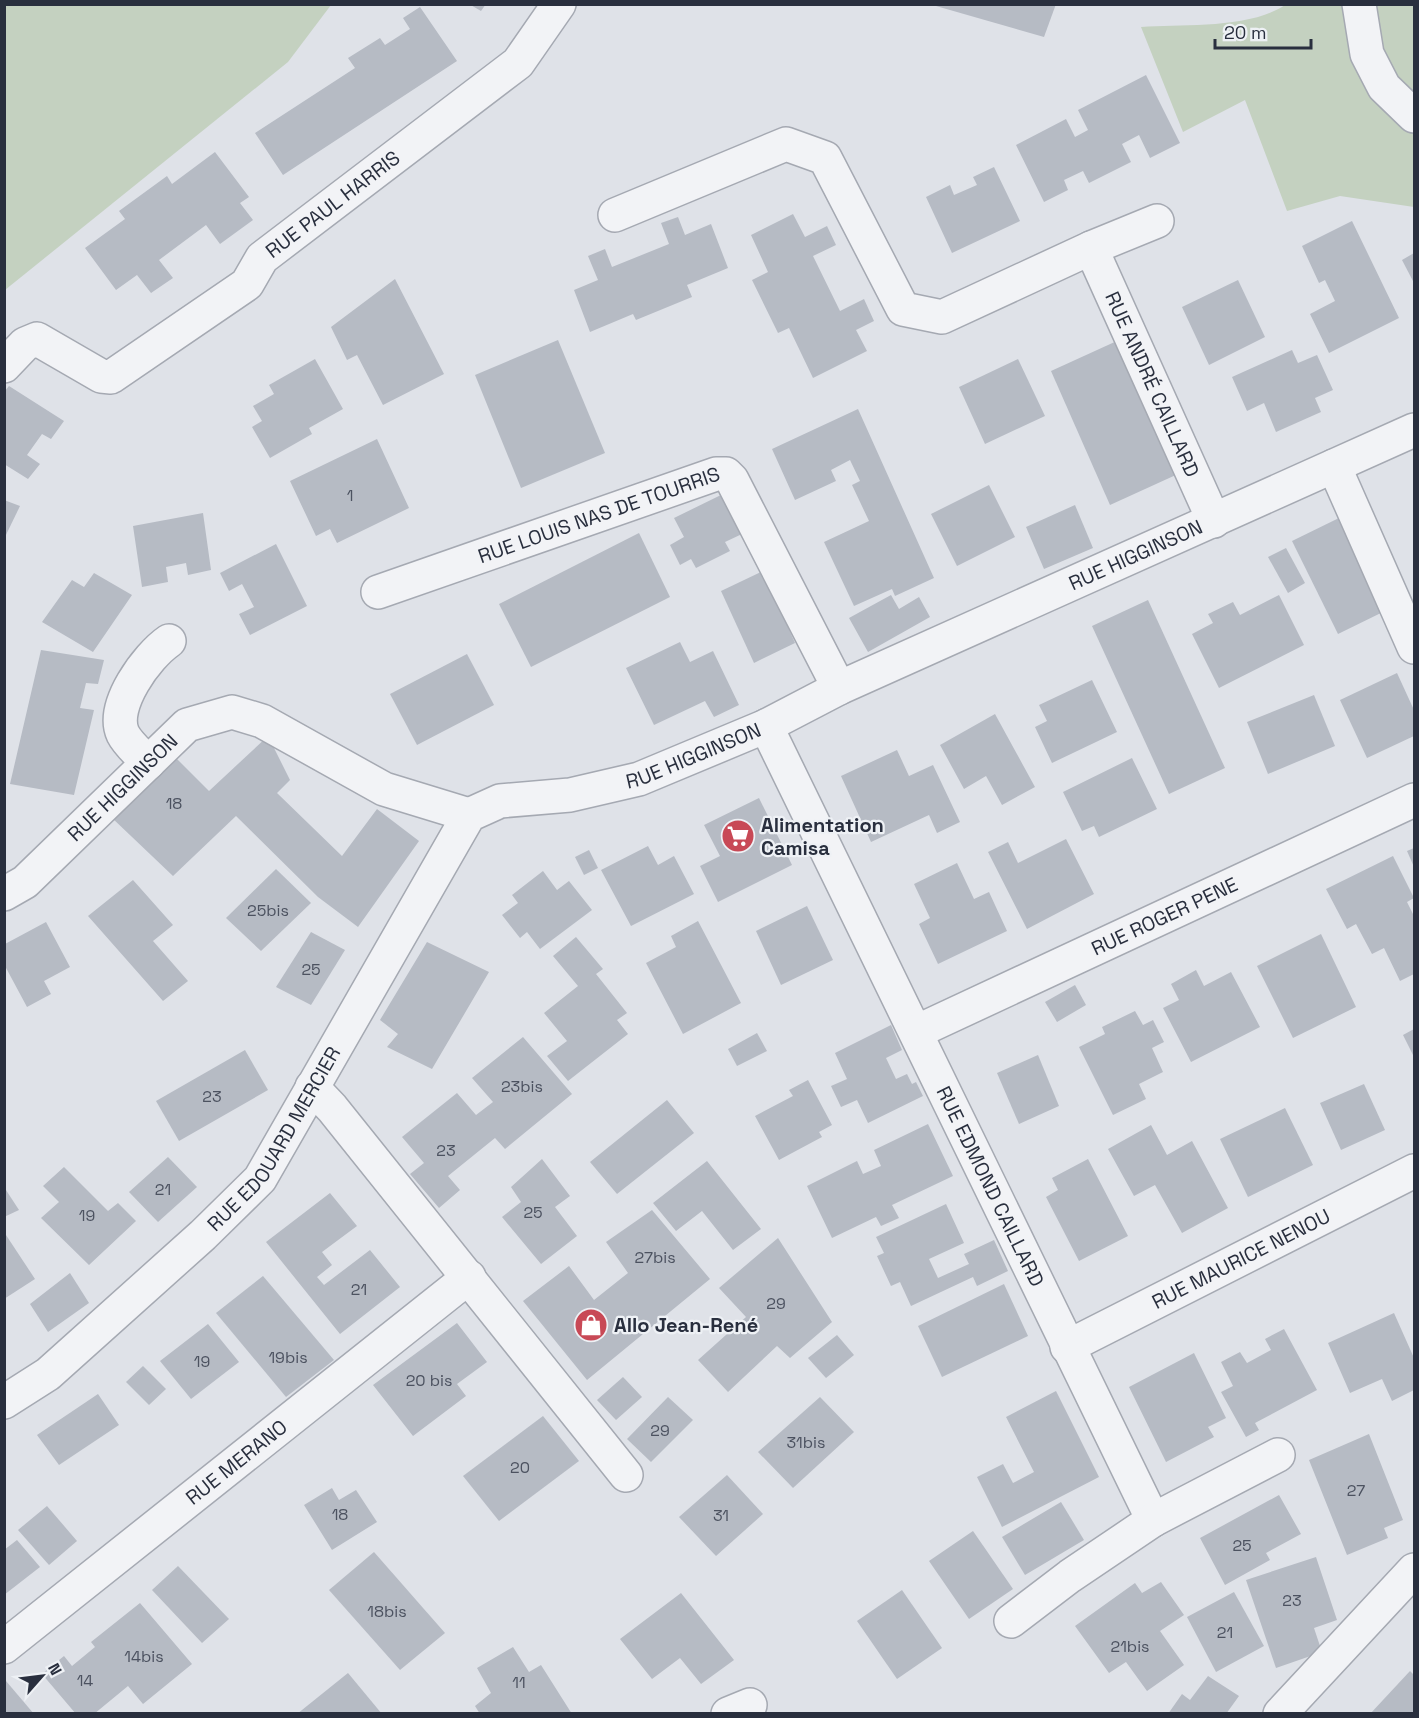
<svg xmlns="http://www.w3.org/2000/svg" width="1419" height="1718" font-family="'Space Grotesk',sans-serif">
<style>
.green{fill:#c4d1c0}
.building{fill:#b6bbc4}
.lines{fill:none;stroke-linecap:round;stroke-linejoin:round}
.minor-casing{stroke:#a5a9b2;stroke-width:36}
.tertiary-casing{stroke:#a5a9b2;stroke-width:36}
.minor{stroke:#f2f3f6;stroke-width:33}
.tertiary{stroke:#f2f3f6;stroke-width:33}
.labels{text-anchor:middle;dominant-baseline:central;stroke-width:4.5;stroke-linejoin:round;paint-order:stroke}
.number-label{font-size:16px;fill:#4c5260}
.street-label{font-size:20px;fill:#292f3e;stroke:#eef1f5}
.poi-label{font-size:20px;font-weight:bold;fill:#292f3e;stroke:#eef1f5;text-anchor:start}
</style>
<rect width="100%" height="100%" fill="#dfe2e8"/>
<g class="green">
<path d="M5 4H331V5L288 62 5 290Z"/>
<path d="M1285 5H1414V207L1340 196 1287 211 1245 100 1183 132 1141 27C1183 24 1249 29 1285 5Z"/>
</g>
<g class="building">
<path d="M469 4H486L481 11Z"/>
<path d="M929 4H1056L1044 37Z"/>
<path d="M420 7 457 61 283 175 255 133 355 68 348 58 380 38 385 45 410 29 403 18Z"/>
<path d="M1146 75 1180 143 1150 158 1139 135 1122 144 1131 162 1089 183 1083 171 1064 180 1068 190 1044 202 1016 145 1066 119 1075 137 1088 130 1078 110Z"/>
<path d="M215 152 249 197 240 203 253 220 220 244 206 225 159 260 173 278 151 293 137 275 116 290 85 248 125 219 119 211 167 176 172 184Z"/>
<path d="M994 167 1020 221 952 253 926 197 950 185 954 195 977 185 973 177Z"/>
<path d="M793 214 805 237 827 226 836 245 813 256 840 311 864 299 874 321 856 330 867 351 813 378 789 328 778 333 752 280 768 272 751 235Z"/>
<path d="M678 217 685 235 711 224 728 268 687 285 692 297 636 320 633 314 590 332 574 290 598 280 588 256 605 249 612 267 669 244 661 223Z"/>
<path d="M1352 221 1399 318 1329 353 1310 314 1335 301 1325 280 1319 283 1302 246Z"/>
<path d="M1414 253V283L1402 260Z"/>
<path d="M395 279 444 374 383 405 357 355 347 360 331 327Z"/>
<path d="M1238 280 1265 337 1209 365 1182 307Z"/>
<path d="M558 340 605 453 521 488 475 375Z"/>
<path d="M1119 340 1178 474 1110 505 1051 371Z"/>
<path d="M1292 350 1298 363 1317 355 1333 390 1315 398 1321 412 1276 432 1264 403 1247 411 1232 377Z"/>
<path d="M315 359 343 409 309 428 312 434 270 458 252 427 262 421 253 406 274 394 269 385Z"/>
<path d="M1018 359 1045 416 985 444 959 387Z"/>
<path d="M9 386 64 421 51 439 42 434 27 455 40 464 28 479 4 464V392Z"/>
<path d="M858 409 934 578 895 596 892 589 854 606 824 542 869 521 852 485 860 481 850 460 831 470 836 481 795 500 772 449Z"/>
<path d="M377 439 409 508 337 543 330 529 316 536 290 481Z"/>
<path d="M989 485 1015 537 957 566 931 514Z"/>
<path d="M723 494 742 534 725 542 730 551 696 568 691 559 680 565 670 545 684 537 674 518Z"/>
<path d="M4 500 20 506 4 539Z"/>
<path d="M1075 505 1093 548 1044 569 1026 527Z"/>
<path d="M203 513 211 570 188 575 186 563 166 567 168 582 142 587 133 526Z"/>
<path d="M1341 517 1387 610 1338 634 1292 541Z"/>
<path d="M639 533 670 597 531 667 499 604Z"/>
<path d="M276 544 307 606 250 635 239 614 254 607 242 584 229 591 220 573Z"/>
<path d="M1286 548 1305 583 1288 593 1268 557Z"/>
<path d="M763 571 795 643 754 663 721 591Z"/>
<path d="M94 573 132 595 93 652 42 622 72 580 84 587Z"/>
<path d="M891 595 899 609 919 597 930 617 868 652 849 618Z"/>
<path d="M1279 595 1304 645 1219 688 1192 634 1213 623 1208 614 1233 602 1240 615Z"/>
<path d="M1148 600 1225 768 1169 794 1092 626Z"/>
<path d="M680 642 690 662 713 651 739 705 714 717 705 701 654 725 626 668Z"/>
<path d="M41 650 104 660 98 684 86 683 80 708 94 710 74 795 10 784Z"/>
<path d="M467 654 494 705 417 745 390 694Z"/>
<path d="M1397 673 1414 710V736L1367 758 1340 700Z"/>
<path d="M1092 680 1117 732 1052 763 1035 727 1047 721 1039 705Z"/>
<path d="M1314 695 1335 746 1268 774 1247 722Z"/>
<path d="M995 714 1035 787 1002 805 986 776 964 789 940 745Z"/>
<path d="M268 736 290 780 277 793 342 856 377 809 419 841 358 927 318 897 236 816 173 876 111 817 174 756 209 791Z"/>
<path d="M897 750 909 776 933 765 960 822 937 833 929 815 871 842 841 776Z"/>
<path d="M1132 758 1157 809 1099 837 1094 826 1082 831 1063 792Z"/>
<path d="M759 798 792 865 718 902 700 866 720 856 704 825Z"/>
<path d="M1066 839 1094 894 1027 929 988 852 1008 842 1018 863Z"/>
<path d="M648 846 658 865 674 856 694 894 631 926 601 870Z"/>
<path d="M1414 848V867L1407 851Z"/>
<path d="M589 850 598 868 584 875 575 857Z"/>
<path d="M1393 856 1414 898 1407 902 1414 916V974L1400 981 1384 948 1372 954 1356 924 1347 929 1326 889Z"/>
<path d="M957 863 974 899 989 892 1007 931 938 964 919 924 930 918 914 884Z"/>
<path d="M276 869 311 903 261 951 226 918Z"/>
<path d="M543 871 557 890 569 881 592 910 540 949 527 932 520 938 502 915 518 903 512 895Z"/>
<path d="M133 880 173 925 153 941 188 981 163 1001 88 916Z"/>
<path d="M807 906 833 960 781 985 756 931Z"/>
<path d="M698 921 741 1003 683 1034 646 963 676 947 671 936Z"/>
<path d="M46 922 70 967 44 981 51 994 27 1007 5 966V944Z"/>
<path d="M311 932 345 950 311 1005 276 987Z"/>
<path d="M1321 934 1356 1007 1293 1038 1257 966Z"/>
<path d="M576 937 603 969 596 974 627 1013 617 1020 628 1034 568 1081 547 1056 567 1041 544 1013 578 986 553 956Z"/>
<path d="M427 942 489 972 432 1069 387 1047 398 1034 380 1020Z"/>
<path d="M1196 970 1204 986 1231 972 1260 1027 1191 1062 1163 1008 1179 1000 1171 984Z"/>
<path d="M1075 985 1086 1005 1057 1022 1045 1002Z"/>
<path d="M1135 1011 1143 1025 1153 1020 1164 1042 1152 1048 1163 1072 1139 1084 1146 1099 1113 1115 1079 1047 1105 1034 1102 1027Z"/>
<path d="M891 1025 902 1050 886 1058 896 1079 907 1074 912 1084 916 1082 923 1096 868 1123 857 1100 841 1107 831 1086 847 1079 835 1053Z"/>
<path d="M1414 1029V1057L1403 1035Z"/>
<path d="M757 1033 767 1051 737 1066 728 1049Z"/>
<path d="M523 1037 572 1094 505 1149 495 1138 448 1176 460 1190 439 1208 410 1174 424 1163 402 1137 457 1093 476 1115 493 1102 472 1078Z"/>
<path d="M245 1050 268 1090 179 1141 156 1101Z"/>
<path d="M1038 1055 1059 1106 1019 1124 997 1073Z"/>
<path d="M808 1080 832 1125 819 1132 822 1137 779 1160 755 1116 793 1096 789 1090Z"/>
<path d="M1364 1084 1385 1130 1341 1150 1320 1103Z"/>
<path d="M667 1100 694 1133 617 1194 590 1162Z"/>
<path d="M1285 1108 1313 1165 1248 1197 1220 1139Z"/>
<path d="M928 1124 953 1176 892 1205 899 1218 881 1226 876 1217 832 1238 807 1186 857 1161 863 1174 881 1166 874 1150Z"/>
<path d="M1151 1125 1167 1155 1192 1141 1228 1208 1182 1233 1155 1185 1134 1196 1108 1149Z"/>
<path d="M168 1157 197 1187 158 1222 129 1192Z"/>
<path d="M542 1159 570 1196 555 1207 577 1236 541 1264 502 1217 521 1202 511 1187Z"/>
<path d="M1088 1159 1128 1236 1079 1261 1046 1197 1058 1190 1052 1178Z"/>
<path d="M707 1161 761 1229 733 1250 702 1211 676 1231 653 1203Z"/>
<path d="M64 1167 108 1211 118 1203 136 1221 89 1265 41 1218 59 1202 43 1186Z"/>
<path d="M4 1187 19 1210 4 1217Z"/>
<path d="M330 1193 357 1226 322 1252 332 1265 317 1277 324 1285 370 1250 400 1287 340 1334 266 1242Z"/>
<path d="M946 1204 964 1243 929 1259 938 1278 969 1264 964 1254 994 1240 1008 1271 977 1286 973 1277 911 1306 900 1282 891 1286 877 1256 884 1253 876 1237Z"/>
<path d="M652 1210 710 1279 587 1380 523 1301 569 1266 594 1300 628 1273 606 1242Z"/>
<path d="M4 1232 35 1279 4 1299Z"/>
<path d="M778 1238 832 1322 790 1358 777 1346 728 1392 698 1360 746 1317 719 1288Z"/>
<path d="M70 1273 89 1303 48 1332 30 1304Z"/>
<path d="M263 1276 334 1360 286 1397 216 1313Z"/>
<path d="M1004 1284 1028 1336 942 1377 918 1326Z"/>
<path d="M1394 1313 1414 1358V1390L1392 1401 1382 1379 1350 1393 1328 1343Z"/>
<path d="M457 1323 487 1362 457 1384 466 1396 413 1436 373 1385Z"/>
<path d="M208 1324 239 1362 191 1399 160 1361Z"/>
<path d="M1284 1329 1317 1390 1255 1423 1259 1430 1246 1437 1221 1392 1233 1386 1221 1362 1240 1352 1247 1363 1271 1350 1265 1339Z"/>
<path d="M837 1335 854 1355 826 1378 808 1358Z"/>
<path d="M1194 1353 1226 1418 1208 1427 1214 1437 1166 1462 1129 1387Z"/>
<path d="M143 1366 166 1389 149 1405 126 1382Z"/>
<path d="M623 1377 642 1397 616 1420 597 1400Z"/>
<path d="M1056 1391 1099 1477 1002 1527 977 1477 1003 1464 1013 1483 1034 1472 1006 1417Z"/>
<path d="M98 1394 119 1425 59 1465 37 1435Z"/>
<path d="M668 1397 693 1420 651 1462 627 1439Z"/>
<path d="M820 1397 854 1432 793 1488 758 1452Z"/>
<path d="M543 1416 579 1461 499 1521 463 1476Z"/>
<path d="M1369 1434 1403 1520 1384 1528 1388 1538 1347 1555 1309 1460Z"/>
<path d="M727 1475 763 1514 716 1556 679 1517Z"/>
<path d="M332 1488 339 1500 356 1490 377 1522 332 1550 304 1505Z"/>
<path d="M1279 1495 1301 1534 1266 1553 1270 1560 1225 1585 1200 1538Z"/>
<path d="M1061 1502 1084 1540 1025 1575 1002 1537Z"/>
<path d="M47 1506 77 1541 49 1565 18 1530Z"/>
<path d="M973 1531 1013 1589 969 1619 929 1561Z"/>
<path d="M17 1540 40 1567 4 1595V1550Z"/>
<path d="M374 1552 445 1633 400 1670 329 1590Z"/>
<path d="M1316 1557 1337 1620 1314 1628 1322 1652 1276 1668 1246 1580Z"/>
<path d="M178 1566 229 1619 202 1643 152 1590Z"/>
<path d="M1161 1582 1184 1615 1160 1631 1184 1665 1147 1691 1126 1662 1109 1673 1075 1626 1135 1583 1142 1593Z"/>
<path d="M902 1590 942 1648 897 1679 857 1621Z"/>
<path d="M1234 1592 1264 1646 1216 1672 1187 1617Z"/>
<path d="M681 1593 734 1660 701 1684 680 1658 652 1679 620 1639Z"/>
<path d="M140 1603 192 1664 143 1704 128 1686 94 1714H76L42 1674 64 1656 72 1666 95 1647 91 1642Z"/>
<path d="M513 1647 529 1672 541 1665 572 1714H480L475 1706 491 1693 477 1668Z"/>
<path d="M1410 1671 1414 1675V1714H1370Z"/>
<path d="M348 1673 382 1714H297Z"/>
<path d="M1208 1676 1239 1696 1226 1714H1168L1182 1694 1190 1700Z"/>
<path d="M6 1681 34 1714H4Z"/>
</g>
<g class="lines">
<g class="minor-casing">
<g id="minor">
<path id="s1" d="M615 215 786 144 825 158 903 309 942 317 1091 248 1214 521"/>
<path d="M1091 248 1157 221"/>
<path id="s2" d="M4 366 25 344 37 339 101 376 111 377 247 284 262 258 518 63 559 4"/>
<path d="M1334 466 1414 647"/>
<path id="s3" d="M378 592 716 474H726L732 480 839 688"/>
<path id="s4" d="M766 726 1153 1520 1278 1455"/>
<path d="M148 763C140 754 128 744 123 734 110 706 147 656 169 641"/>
<path id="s5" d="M4 894 25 882 187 725 232 712 262 721 384 789 469 815"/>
<path id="s6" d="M916 1032 1414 800"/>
<path d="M312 1087 332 1108 626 1475"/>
<path id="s7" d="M1067 1347 1414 1171"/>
<path d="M1011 1621 1070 1576 1153 1520"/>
<path id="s8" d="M4 1647 469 1277"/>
<path d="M728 1714 750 1705"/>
<path d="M1280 1714 1414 1570"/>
</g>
</g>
<g class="tertiary-casing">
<g id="tertiary">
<path d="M1359 4 1367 54 1384 87 1414 116"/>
<path id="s9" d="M4 1402 48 1374 203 1235 260 1179 469 815 500 801 570 795 639 779 766 726 839 688 1414 430"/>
</g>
</g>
<use href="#minor" class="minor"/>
<use href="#tertiary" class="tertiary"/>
</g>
<defs>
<g id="supermarket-disc" transform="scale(1.725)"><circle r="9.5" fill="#c84956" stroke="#eef1f5"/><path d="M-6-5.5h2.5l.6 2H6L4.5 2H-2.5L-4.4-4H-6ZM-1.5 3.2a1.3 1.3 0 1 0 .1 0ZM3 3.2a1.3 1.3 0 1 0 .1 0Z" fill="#fff"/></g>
<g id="shop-disc" transform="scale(1.725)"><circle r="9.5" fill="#c84956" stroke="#eef1f5"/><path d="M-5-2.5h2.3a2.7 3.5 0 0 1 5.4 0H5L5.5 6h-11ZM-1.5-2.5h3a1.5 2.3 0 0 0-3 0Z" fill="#fff"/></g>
</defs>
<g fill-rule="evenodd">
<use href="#supermarket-disc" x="738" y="836"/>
<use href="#shop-disc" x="591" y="1325"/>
</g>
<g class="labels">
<g class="number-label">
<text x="350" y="495">1</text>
<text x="174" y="803">18</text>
<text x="268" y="910">25bis</text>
<text x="311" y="969">25</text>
<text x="522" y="1086">23bis</text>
<text x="212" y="1096">23</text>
<text x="446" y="1150">23</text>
<text x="163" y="1189">21</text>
<text x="533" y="1212">25</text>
<text x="87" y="1215">19</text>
<text x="655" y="1257">27bis</text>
<text x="359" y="1289">21</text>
<text x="776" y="1303">29</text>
<text x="288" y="1357">19bis</text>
<text x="202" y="1361">19</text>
<text x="429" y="1380">20 bis</text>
<text x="660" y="1430">29</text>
<text x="806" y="1442">31bis</text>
<text x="520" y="1467">20</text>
<text x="1356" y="1490">27</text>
<text x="340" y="1514">18</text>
<text x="721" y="1515">31</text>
<text x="1242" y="1545">25</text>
<text x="1292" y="1600">23</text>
<text x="387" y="1611">18bis</text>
<text x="1225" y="1632">21</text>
<text x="1130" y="1646">21bis</text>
<text x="144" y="1656">14bis</text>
<text x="85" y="1680">14</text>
<text x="519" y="1682">11</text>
</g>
<g class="street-label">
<text stroke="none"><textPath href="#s2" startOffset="411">RUE PAUL HARRIS</textPath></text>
<text stroke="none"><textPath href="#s1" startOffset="750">RUE ANDRÉ CAILLARD</textPath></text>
<text stroke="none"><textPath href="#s3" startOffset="234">RUE LOUIS NAS DE TOURRIS</textPath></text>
<text stroke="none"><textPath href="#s9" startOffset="1480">RUE HIGGINSON</textPath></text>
<text stroke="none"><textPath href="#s9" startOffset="994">RUE HIGGINSON</textPath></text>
<text stroke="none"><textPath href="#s5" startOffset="160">RUE HIGGINSON</textPath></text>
<text stroke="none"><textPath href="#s6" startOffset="274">RUE ROGER PENE</textPath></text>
<text stroke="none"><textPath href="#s9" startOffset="381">RUE EDOUARD MERCIER</textPath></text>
<text stroke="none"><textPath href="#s4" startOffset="512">RUE EDMOND CAILLARD</textPath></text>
<text stroke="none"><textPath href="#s7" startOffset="195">RUE MAURICE NENOU</textPath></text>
<text stroke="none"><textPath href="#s8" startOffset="297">RUE MERANO</textPath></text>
</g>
<g class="poi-label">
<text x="761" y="825">Alimentation<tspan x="761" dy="23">Camisa</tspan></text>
<text x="614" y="1325">Allo Jean-René</text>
</g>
</g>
<rect width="1419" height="1718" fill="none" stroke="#292f3e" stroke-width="12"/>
<g transform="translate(42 1676) rotate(62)" stroke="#eef1f5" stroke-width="4.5" paint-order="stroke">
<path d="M0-4.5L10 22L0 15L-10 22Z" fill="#292f3e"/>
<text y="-9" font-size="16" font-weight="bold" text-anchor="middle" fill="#292f3e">N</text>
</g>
<path d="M1215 39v9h96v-9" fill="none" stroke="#292f3e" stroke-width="3"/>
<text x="1224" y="39" font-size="18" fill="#292f3e" stroke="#eef1f5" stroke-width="4.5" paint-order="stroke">20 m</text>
</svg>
